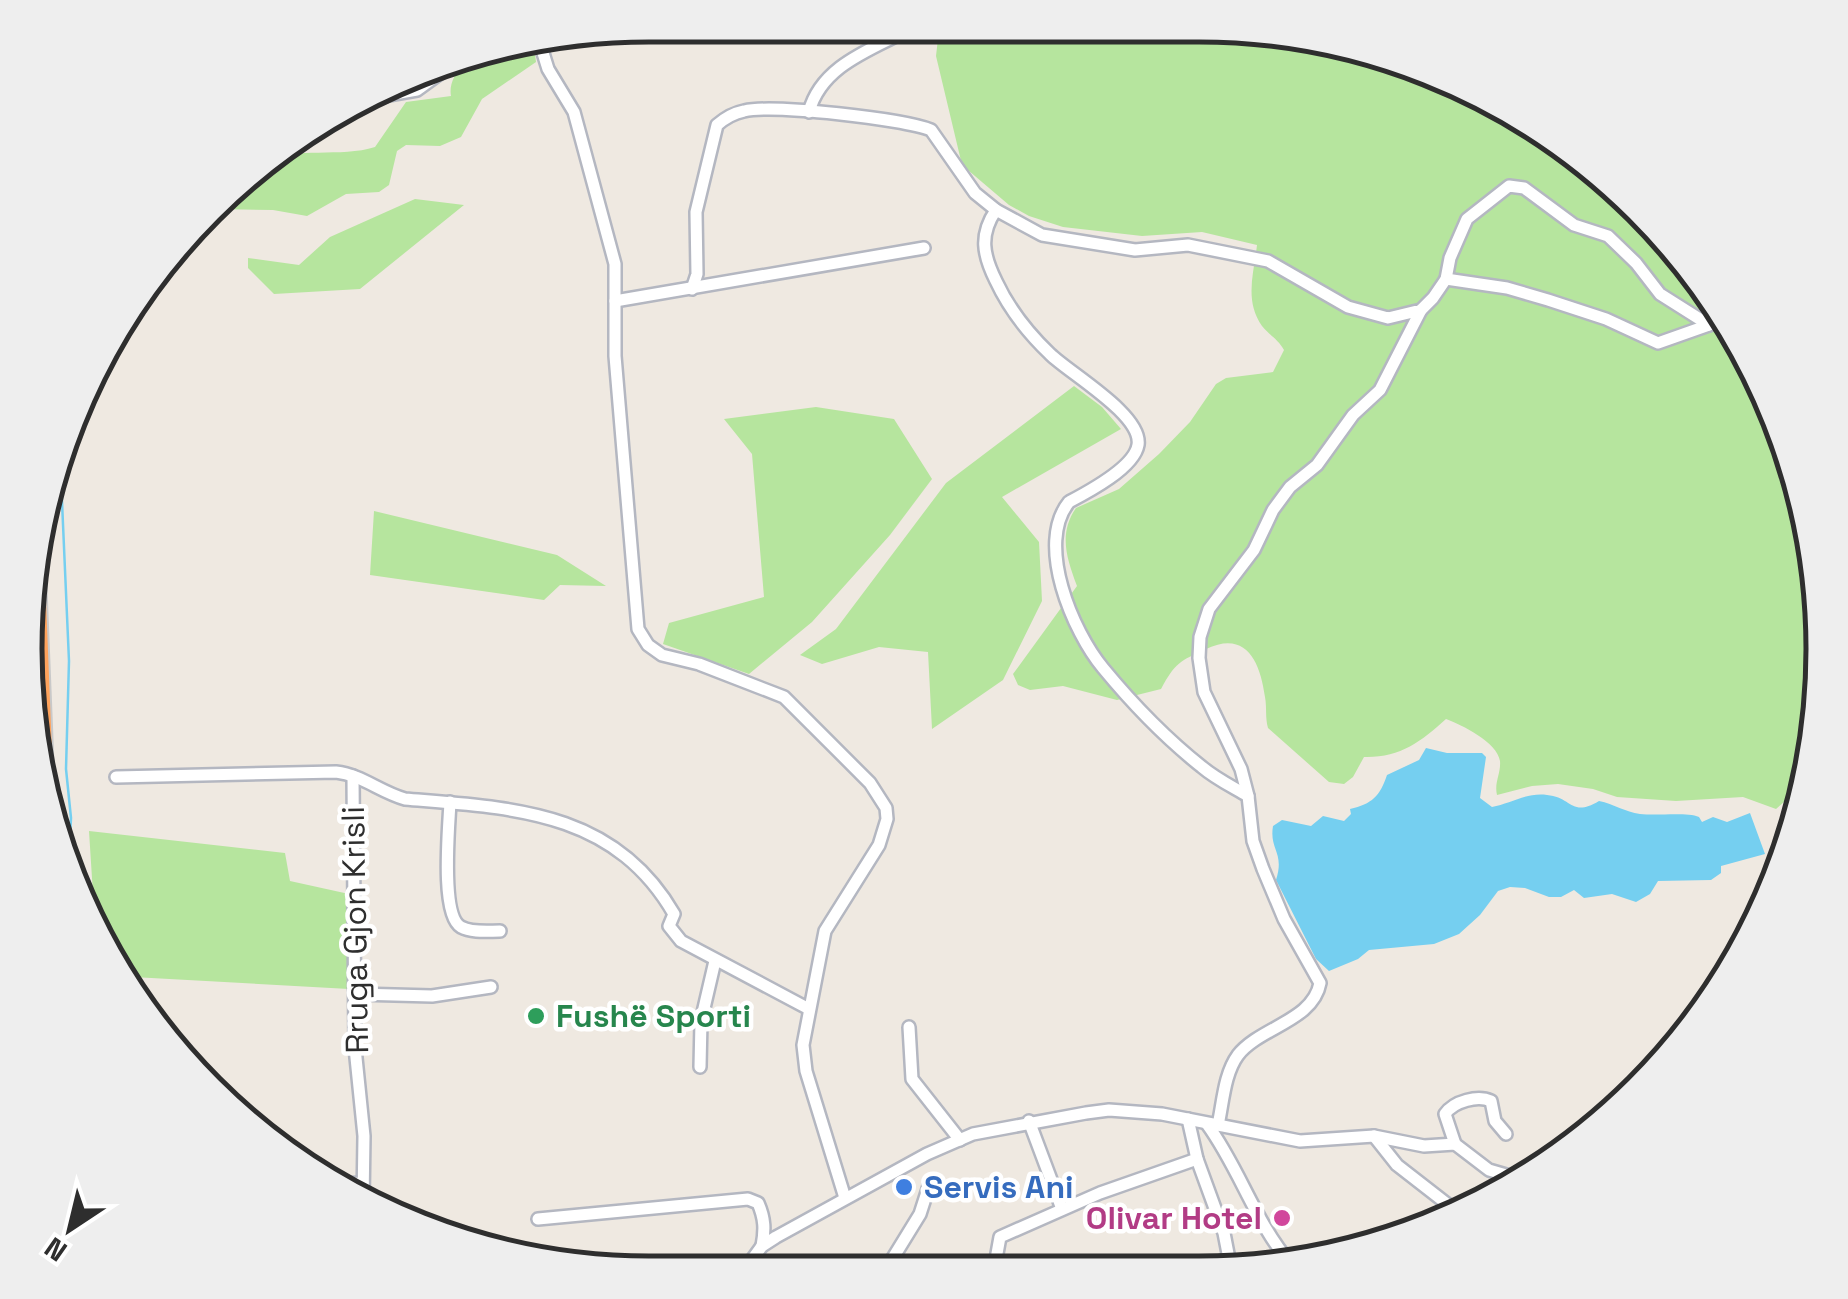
<svg xmlns="http://www.w3.org/2000/svg" width="1848" height="1299" font-family="'Space Grotesk',sans-serif">
<style>
.green{fill:#b6e59e}
.water{fill:#75cff0}
.lines{fill:none;stroke-linecap:round;stroke-linejoin:round}
.stream{stroke:#75cff0;stroke-width:2.5}
.minor-casing{stroke:#b4b7c1;stroke-width:16}
.highway-casing{stroke:#c9c9c9;stroke-width:22}
.minor{stroke:#fff;stroke-width:11}
.highway{stroke:#ffa35c;stroke-width:18}
.leisure-dot{fill:#2e9e5b;stroke:#fff;stroke-width:4}
.shop-dot{fill:#3f7fe0;stroke:#fff;stroke-width:4}
.hotel-dot{fill:#d1479c;stroke:#fff;stroke-width:4}
.labels{text-anchor:middle;dominant-baseline:central;stroke-width:9;stroke-linejoin:round;paint-order:stroke}
.street-label{font-size:32px;fill:#2e2e2e;stroke:#fff}
.leisure-label{font-size:32px;font-weight:bold;fill:#27864d;stroke:#fff;text-anchor:start}
.shop-label{font-size:32px;font-weight:bold;fill:#366cbe;stroke:#fff;text-anchor:start}
.hotel-label{font-size:32px;font-weight:bold;fill:#b23c85;stroke:#fff;text-anchor:end}
.rim{fill:none;stroke:#2e2e2e;stroke-width:5}
</style>
<rect width="100%" height="100%" fill="#efe9e1"/>
<g class="green">
<path d="M939 30 1321 37 1511 109 1668 237 1790 448 1822 690 1794 793 1776 809 1743 797 1676 801 1617 797 1593 789 1558 784 1532 786 1497 795C1494 782 1501 774 1500 761 1497 742 1462 725 1446 719 1421 742 1399 758 1364 757L1353 777 1344 784 1329 782 1268 728C1265 717 1267 708 1265 697 1260 661 1246 630 1206 649 1180 661 1175 663 1161 689L1117 700 1063 686 1030 690 1018 685 1013 674 1077 586C1067 559 1058 534 1076 508L1119 489 1159 454 1190 422 1216 384 1226 378 1273 372 1284 350C1278 339 1269 335 1262 326 1244 300 1254 273 1257 245L1202 232 1142 236 1063 227 1029 216 1009 205 962 165 936 56Z"/>
<path d="M533 40 536 62 482 99 461 137 440 146 406 145 397 151 389 185 379 192 346 194 307 216 273 210 213 209C230 194 248 172 267 162 295 146 341 158 375 147L406 102 451 96C447 75 472 50 493 46 506 43 520 42 533 40Z"/>
<path d="M415 199 464 205 360 289 274 294 248 268V258L299 265 330 237Z"/>
<path d="M1074 386 1102 407 1121 429 1002 497 1039 542 1042 601 1003 680 932 729 928 652 879 647 822 664 800 655 836 629 946 483Z"/>
<path d="M816 407 894 419 932 479 890 535 812 622 749 674 663 644 669 623 764 597 752 454 724 419Z"/>
<path d="M374 511 557 555 606 586 560 585 544 600 370 575Z"/>
<path d="M89 831 285 853 290 881 349 894V989L133 977 131 988 89 925 82 900 93 894Z"/>
</g>
<path class="water" d="M1426 748 1447 753H1482L1486 757 1480 798 1492 807C1510 804 1527 792 1547 795 1572 797 1571 818 1599 801 1614 804 1625 812 1640 814 1657 816 1687 812 1699 817L1702 822 1713 817 1727 822 1750 813 1765 854 1721 866V873L1711 880 1658 881 1650 894 1636 902 1612 894 1584 898 1574 890 1561 897H1549L1525 888 1510 887 1498 891 1480 915 1459 934 1434 944 1369 950 1358 959 1329 971 1316 959 1276 880C1285 852 1269 850 1273 826L1282 820 1311 826 1323 816 1344 821 1351 814 1350 809C1372 804 1380 796 1387 775L1419 760Z"/>
<g class="lines">
<path class="stream" d="M60 456 69 661 66 769 71 818 69 858"/>
<g class="minor-casing">
<g id="minor">
<path d="M539 40 548 69 574 112 615 264V356L638 629 648 645 662 655 699 664 784 697 870 783 886 808 887 819 879 845 825 931 803 1045 806 1071 845 1198"/>
<path d="M377 97 417 90 461 58"/>
<path d="M809 112C821 66 870 50 908 30"/>
<path d="M996 210C979 235 983 255 996 281 1009 309 1028 333 1050 354 1069 373 1143 415 1138 445 1134 468 1088 492 1069 502 1035 544 1073 632 1103 668 1131 702 1168 740 1202 767 1216 779 1233 787 1248 796"/>
<path d="M1446 279 1507 288 1548 300 1606 319 1658 343 1709 325"/>
<path d="M692 289 697 274 696 212 717 125C725 118 734 113 744 111 774 104 903 119 931 130L975 193 996 210 1042 235 1135 250 1188 245 1268 261 1348 307 1388 318 1421 310 1433 298 1446 279 1450 258 1467 219 1509 186 1524 188 1574 225 1608 236 1636 263 1660 294 1709 325"/>
<path d="M615 301 924 248"/>
<path d="M353 776 355 1048 364 1136 363 1202"/>
<path d="M116 777 336 772C362 775 380 792 405 799 512 808 614 810 674 914L669 926 681 941 809 1009"/>
<path d="M450 802C449 826 440 915 461 927 472 933 488 931 500 931"/>
<path d="M357 994 432 996 491 987"/>
<path d="M909 1027 912 1079 960 1140"/>
<path d="M700 1067 701 1021 715 961"/>
<path d="M1188 1119 1197 1159 1224 1233 1231 1269"/>
<path d="M1029 1121 1062 1209"/>
<path d="M1207 1124C1240 1169 1255 1223 1292 1265"/>
<path d="M1218 1125C1223 1103 1224 1074 1238 1055 1260 1027 1313 1021 1320 983L1284 919 1263 869 1253 841 1248 796 1241 769 1204 692 1199 658 1200 637 1209 609 1254 550 1273 510 1290 487 1317 465 1353 415 1380 390 1421 310"/>
<path d="M1374 1136 1397 1165 1460 1214"/>
<path d="M1455 1144 1445 1114C1454 1101 1478 1095 1491 1101L1495 1121 1506 1134"/>
<path d="M340 1184 363 1183"/>
<path d="M538 1219 748 1199 758 1203C765 1219 765 1230 762 1246"/>
<path d="M994 1270 1000 1237 1100 1193 1197 1159"/>
<path d="M885 1271 920 1214 929 1186"/>
<path d="M743 1272 762 1246 776 1237 927 1154 973 1134 1086 1113 1109 1110 1162 1114 1300 1141 1374 1136 1424 1146 1455 1144 1489 1170 1520 1179"/>
</g>
</g>
<g class="highway-casing">
<path id="highway" d="M35 551 44 777"/>
</g>
<use href="#minor" class="minor"/>
<use href="#highway" class="highway"/>
</g>
<circle class="leisure-dot" cx="536" cy="1016" r="10"/>
<circle class="shop-dot" cx="904" cy="1187" r="10"/>
<circle class="hotel-dot" cx="1282" cy="1218" r="10"/>
<g class="labels">
<g class="street-label">
<text transform="translate(355 930) rotate(-91)">Rruga Gjon Krisli</text>
</g>
<g class="leisure-label">
<text x="556" y="1016">Fushë Sporti</text>
</g>
<g class="shop-label">
<text x="924" y="1187">Servis Ani</text>
</g>
<g class="hotel-label">
<text x="1262" y="1218">Olivar Hotel</text>
</g>
</g>
<path d="M0 0H1848V1299H0ZM649 42H1199A607 607 0 0 1 1806 649V649A607 607 0 0 1 1199 1256H649A607 607 0 0 1 42 649V649A607 607 0 0 1 649 42Z" fill="#eee" fill-rule="evenodd"/>
<path class="rim" d="M649 42H1199A607 607 0 0 1 1806 649V649A607 607 0 0 1 1199 1256H649A607 607 0 0 1 42 649V649A607 607 0 0 1 649 42Z"/>
<g transform="translate(70 1229) rotate(215)" stroke="#ffffff" stroke-width="8" paint-order="stroke">
<path d="M0-8L18 38L0 25L-18 38Z" fill="#2e2e2e"/>
<text y="-15" font-size="28" font-weight="bold" text-anchor="middle" fill="#2e2e2e">N</text>
</g>
</svg>
